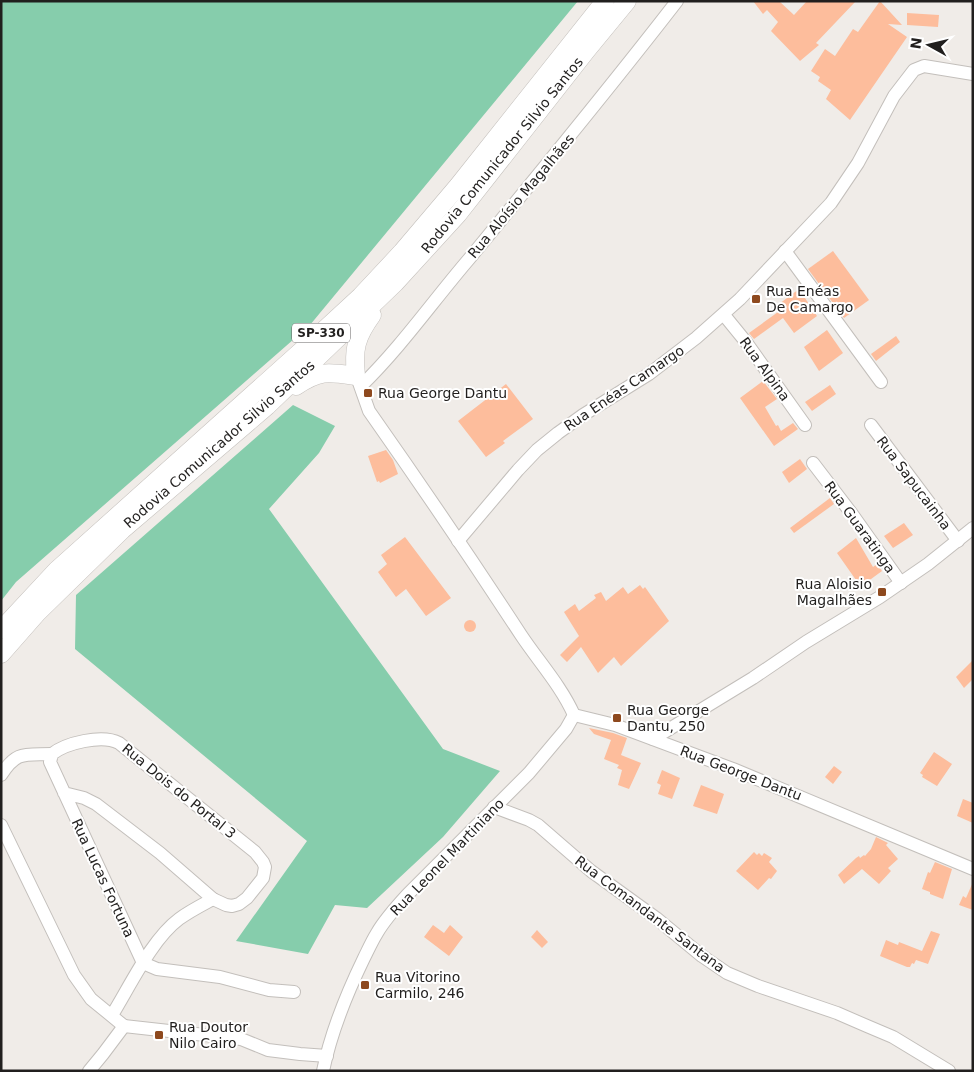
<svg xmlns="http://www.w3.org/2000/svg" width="974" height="1072" font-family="'DejaVu Sans',sans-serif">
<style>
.forest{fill:#86cdac}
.building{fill:#fdbd9c}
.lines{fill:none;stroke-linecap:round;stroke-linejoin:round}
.minor-casing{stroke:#c3bfbb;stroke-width:14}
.highway-casing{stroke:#c3bfbb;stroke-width:19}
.minor{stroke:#fff;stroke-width:12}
.highway{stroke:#fff;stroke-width:18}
.poi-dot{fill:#8e491e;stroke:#fff;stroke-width:2}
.labels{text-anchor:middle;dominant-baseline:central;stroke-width:4;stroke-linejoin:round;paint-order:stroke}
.shield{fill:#fff;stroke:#646262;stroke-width:1}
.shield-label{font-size:12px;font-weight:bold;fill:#211f1e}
.street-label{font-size:14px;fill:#211f1e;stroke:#fff}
.poi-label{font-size:14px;fill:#211f1e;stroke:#fff;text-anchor:start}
</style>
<rect width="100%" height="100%" fill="#f0ece8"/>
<g class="forest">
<path d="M1 1H578L310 325 16 582 1 601Z"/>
<path d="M293 405 335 426 319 453 269 509 443 749 500 771 443 837 367 908 335 905 308 954 236 941 307 841 75 649 76 595Z"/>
</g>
<g class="building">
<path d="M753 1H779L794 15 807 1H856L816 43 819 45 800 61 771 31 778 22 767 10 763 14Z"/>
<path d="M880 1 902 25 888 24 907 37 850 120 826 99 831 90 818 81 820 77 811 71 825 49 835 56 853 29 858 32Z"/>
<path d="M907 13 939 15 938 27 907 25Z"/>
<path d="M833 251 869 300 844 318 808 269Z"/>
<path d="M799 289 817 316 794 333 783 318 754 339 749 333 778 312 775 307Z"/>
<path d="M827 330 843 353 819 371 804 347Z"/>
<path d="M896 336 900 342 876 361 871 354Z"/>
<path d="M763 381 777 399 765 407 776 426 778 425 781 431 793 423 798 429 774 446 740 398Z"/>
<path d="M506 384 533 419 503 441 505 443 486 457 458 421Z"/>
<path d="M830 385 836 394 812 411 805 402Z"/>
<path d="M386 450 393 460 398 474 380 483 379 481 377 482 368 456Z"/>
<path d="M800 459 807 469 789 483 782 472Z"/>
<path d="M830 498 834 504 794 533 790 528Z"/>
<path d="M904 523 913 535 893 548 884 536Z"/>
<path d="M405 537 451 598 426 616 406 589 396 597 378 572 387 564 381 555Z"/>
<path d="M856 538 873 567 877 564 882 571 856 590 851 583 856 580 837 553Z"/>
<path d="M640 585 643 589 645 587 669 621 621 666 614 657 598 673 581 647 567 662 560 655 579 636 564 612 575 604 579 611 596 598 594 595 601 592 606 601 623 587 628 594Z"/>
<circle cx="470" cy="626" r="6"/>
<path d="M973 660V679L964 688 956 677Z"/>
<path d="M589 728 613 733 627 738 621 755 641 763 629 789 618 785 622 770 617 768 619 765 604 759 611 740 594 734Z"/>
<path d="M934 752 952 764 937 786 922 777 923 775 920 773Z"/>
<path d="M834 766 842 772 833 784 825 777Z"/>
<path d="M662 770 680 778 672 799 658 794 661 785 657 783Z"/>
<path d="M701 785 724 794 717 814 693 806Z"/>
<path d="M963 799 973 803V823L957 816Z"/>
<path d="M876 837 888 843 886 845 898 859 888 868 891 871 879 884 862 869 844 884 838 875 856 858 859 856 860 858 864 855 865 856 871 849Z"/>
<path d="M754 852 757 855 759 853 762 856 764 853 772 858 769 862 777 871 771 879 769 878 758 890 736 871Z"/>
<path d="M935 862 952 869 943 899 930 894V892L922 889 928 872 930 873Z"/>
<path d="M973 882V910L959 905 963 896 966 898Z"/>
<path d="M433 925 444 933 450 925 463 937 449 956 424 937Z"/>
<path d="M537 930 548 942 542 948 531 937Z"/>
<path d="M931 931 940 934 928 964 916 960 914 964 912 963 910 967H907L880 956 886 940 898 945 899 942 922 951Z"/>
</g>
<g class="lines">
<g class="minor-casing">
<g id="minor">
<path d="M785 251 881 382"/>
<path d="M724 315 746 342 805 425"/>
<path d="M358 380 369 411C421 485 472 560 521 635 539 662 561 686 574 715"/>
<path d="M361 386C401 347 433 301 469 259 539 174 609 89 677 1"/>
<path d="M871 425 958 541"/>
<path d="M813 463 852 514 901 583"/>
<path d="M458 541 518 470 537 450 558 433 583 415 649 374 696 338 740 299 831 203 858 163 894 96 914 70 924 66 973 74"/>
<path d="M574 715 615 725 733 769 973 869"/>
<path d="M653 739 753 678 806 642 880 597 928 564 973 528"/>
<path d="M1 775C17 750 25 755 52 754"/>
<path d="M64 793 84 798 96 804 160 853 213 899 226 905 232 906 239 904 247 898 263 878 265 867 263 862 255 852 119 743C102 734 66 743 52 754L50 762 143 963"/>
<path d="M494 807 529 820 538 825 591 871 656 918 702 956 727 973 758 986 837 1013 867 1026 893 1037 949 1071"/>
<path d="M1 825 74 975 91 999 124 1026"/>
<path d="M143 963 157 969 220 977 269 990 294 992"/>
<path d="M112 1015C130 986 152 939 179 919 190 911 202 905 213 899"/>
<path d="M124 1026 241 1039 268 1050 300 1054 327 1056"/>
<path d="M89 1071 103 1054 124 1026"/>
<path d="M323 1071C331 1032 347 993 364 958 368 950 372 941 377 933 385 919 397 906 408 894L529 773 566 729 574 715"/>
</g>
</g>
<g class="highway-casing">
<g id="highway">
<path d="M296 386C320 370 328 372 356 376 353 349 356 337 372 315"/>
<path d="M1 630 57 570 308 345 361 296 402 252 458 186 605 1"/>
<path d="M1 654 37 613 122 530 267 406 395 283 458 214 586 51 627 1"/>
</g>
</g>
<use href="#minor" class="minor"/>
<use href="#highway" class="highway"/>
</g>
<g class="poi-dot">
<rect x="751" y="294" width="10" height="10" rx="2.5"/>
<rect x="363" y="388" width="10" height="10" rx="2.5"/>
<rect x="877" y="587" width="10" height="10" rx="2.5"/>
<rect x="612" y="713" width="10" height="10" rx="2.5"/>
<rect x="360" y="980" width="10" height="10" rx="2.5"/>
<rect x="154" y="1030" width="10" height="10" rx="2.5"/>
</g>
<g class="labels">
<rect class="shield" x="292" y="323.5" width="58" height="19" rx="4"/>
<g class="shield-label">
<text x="321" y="333">SP-330</text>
</g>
<g class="street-label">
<text transform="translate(502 155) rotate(-51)">Rodovia Comunicador Silvio Santos</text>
<text transform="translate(521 196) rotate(-50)">Rua Aloísio Magalhães</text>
<text transform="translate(765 369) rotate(54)">Rua Alpina</text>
<text transform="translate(624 388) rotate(-34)">Rua Enéas Camargo</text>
<text transform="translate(219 444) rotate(-41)">Rodovia Comunicador Silvio Santos</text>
<text transform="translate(914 483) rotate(53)">Rua Sapucainha</text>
<text transform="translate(860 527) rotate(54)">Rua Guaratinga</text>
<text transform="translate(741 773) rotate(21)">Rua George Dantu</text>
<text transform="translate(179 791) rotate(39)">Rua Dois do Portal 3</text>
<text transform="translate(447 857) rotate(-46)">Rua Leonel Martiniano</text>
<text transform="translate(103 878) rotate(65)">Rua Lucas Fortuna</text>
<text transform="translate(650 914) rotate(37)">Rua Comandante Santana</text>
</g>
<g class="poi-label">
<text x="766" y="291">Rua Enéas<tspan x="766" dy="16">De Camargo</tspan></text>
<text x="378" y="393">Rua George Dantu</text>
<text x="872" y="584" text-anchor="end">Rua Aloisio<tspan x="872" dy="16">Magalhães</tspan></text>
<text x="627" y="710">Rua George<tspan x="627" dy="16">Dantu, 250</tspan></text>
<text x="375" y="977">Rua Vitorino<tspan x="375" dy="16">Carmilo, 246</tspan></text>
<text x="169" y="1027">Rua Doutor<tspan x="169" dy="16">Nilo Cairo</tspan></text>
</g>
</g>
<rect width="974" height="1072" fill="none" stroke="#211f1e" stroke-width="5"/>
<g transform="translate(929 45) rotate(278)" stroke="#ffffff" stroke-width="4" paint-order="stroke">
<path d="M0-4L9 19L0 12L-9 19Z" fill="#211f1e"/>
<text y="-8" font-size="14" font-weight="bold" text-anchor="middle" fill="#211f1e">N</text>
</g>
</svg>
